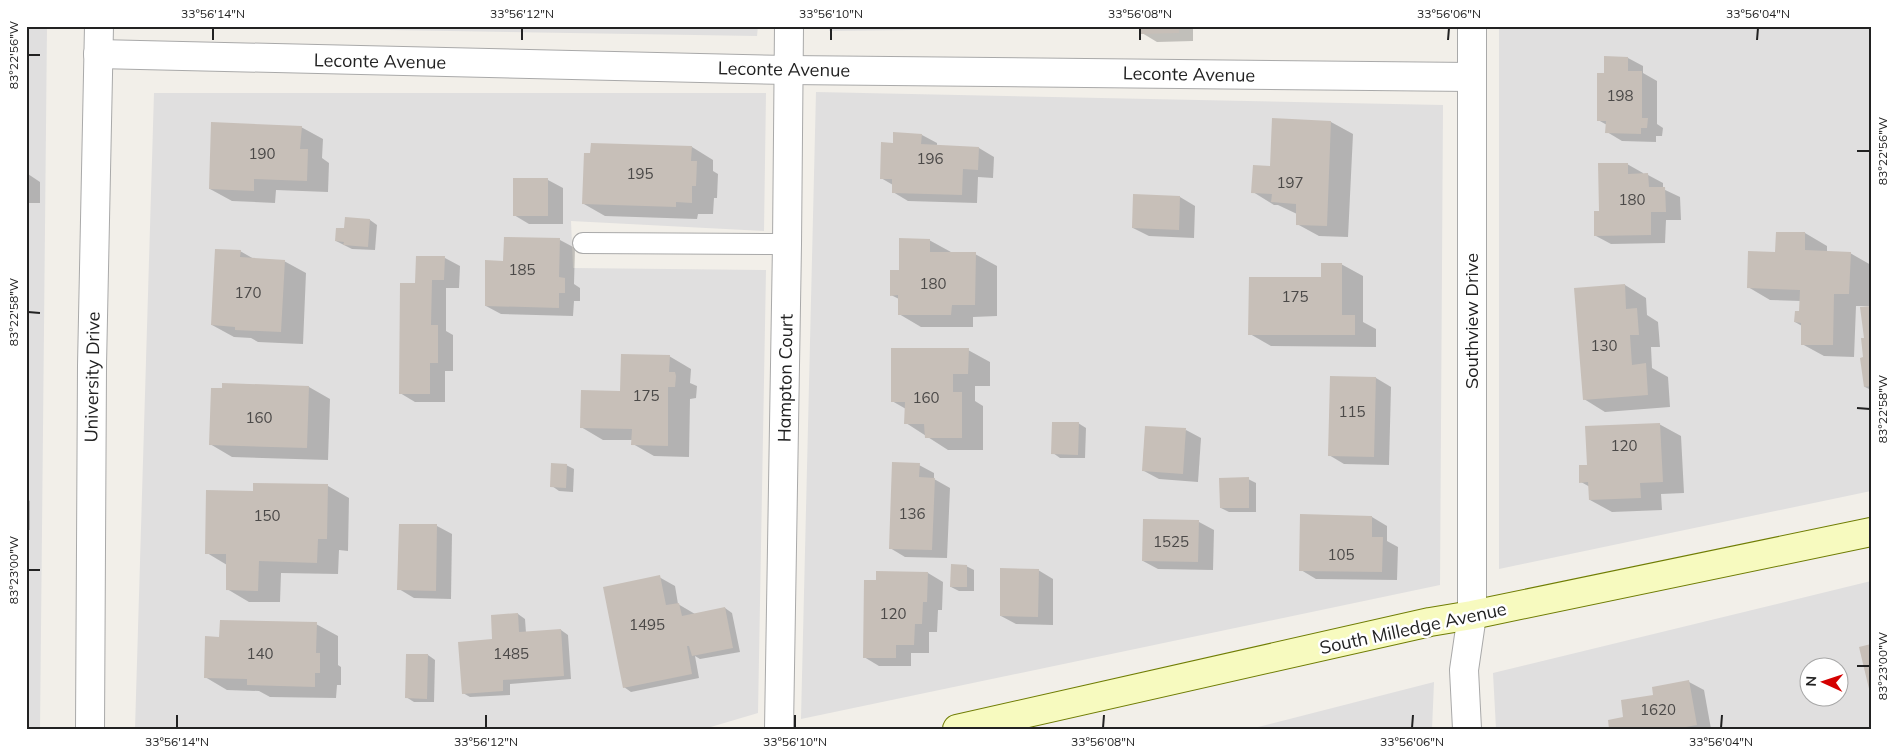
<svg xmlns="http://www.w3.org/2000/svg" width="1897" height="755" font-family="Mulish,sans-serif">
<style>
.residential{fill:#e0dfdf;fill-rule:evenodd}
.shadow{fill:#0003}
.building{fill:#c7bfb8}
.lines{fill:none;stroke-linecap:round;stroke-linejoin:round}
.service-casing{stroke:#a9a9a9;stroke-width:22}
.minor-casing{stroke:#a9a9a9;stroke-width:30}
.tertiary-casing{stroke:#a9a9a9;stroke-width:30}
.secondary-casing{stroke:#707d05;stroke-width:30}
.service{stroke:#fff;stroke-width:20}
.minor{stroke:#fff;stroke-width:28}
.tertiary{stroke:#fff;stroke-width:28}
.secondary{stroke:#f7fabf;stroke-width:28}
.ticks{fill:none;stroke:#222;stroke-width:2}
.labels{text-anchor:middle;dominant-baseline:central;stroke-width:5;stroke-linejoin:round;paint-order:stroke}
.number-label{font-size:15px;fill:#4b4948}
.street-label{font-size:18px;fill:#222;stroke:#fff}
.neatline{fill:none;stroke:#222;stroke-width:2}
.ticks-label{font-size:12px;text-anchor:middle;fill:#222}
</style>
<rect width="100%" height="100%" fill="#f2efe9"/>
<g class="residential">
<path d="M26 26H47L40 729H26Z"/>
<path d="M141 26H758L757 36Z"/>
<path d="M829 26H1258L829 31Z"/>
<path d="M1499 26H1871V491L1499 569Z"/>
<path d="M816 92 1443 105 1440 585 801 719Z"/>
<path d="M154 93H766L764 231 571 221 573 268 766 270 758 713 704 729H135Z"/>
<path d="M1871 581V729H1496L1493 673ZM1810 668H1840V698H1810Z"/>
<path d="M1434 682 1432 729H1250Z"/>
</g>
<g class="shadow">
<path d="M1142 26H1193V41L1157 42 1142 33Z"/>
<path d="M1331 26H1374V28Z"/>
<path d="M1616 26H1680V28L1620 29Z"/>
<path d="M1605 57 1628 58 1643 66V73L1657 81V124L1663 128 1662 136H1656V142L1622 141 1607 132V125L1598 120 1605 74Z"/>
<path d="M1273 119 1331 122 1353 134 1348 237 1319 236 1297 224V214L1278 205H1274L1253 192 1271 167Z"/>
<path d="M301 127 323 139 322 158 329 163 328 192 276 190 275 203 232 201 210 189Z"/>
<path d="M922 135 937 143V146L979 148 994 157 993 178 978 177 977 203 908 201 893 192V185L881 178 894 144Z"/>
<path d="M692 147 713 160V171L718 174 717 198H714L713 214H698L697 219 605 216 584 204Z"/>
<path d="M26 154 28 155V174L40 182V203H26V212Z"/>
<path d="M1627 164 1643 173V175H1648L1663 183V189L1680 197 1681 220H1666L1665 243 1611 244 1596 236 1600 212Z"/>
<path d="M548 180 563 188V224H529L514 215Z"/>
<path d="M1180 197 1195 206 1194 238 1149 236 1133 228Z"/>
<path d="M370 220 377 225 375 250 352 249 336 241 345 230Z"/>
<path d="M1777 233H1805L1827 246V252L1850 253 1871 265V390L1865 387V358L1869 306H1856L1854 357 1824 356 1802 344V326L1795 322 1800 312 1801 301 1770 300 1748 287 1776 254Z"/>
<path d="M560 240 575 248 574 284 580 288V301H574L573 316 501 314 486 306 504 262Z"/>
<path d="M929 240 951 252 975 254 997 266V316L973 317V327H921L899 314V299L891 295 900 272Z"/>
<path d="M240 251 254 259 284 261 306 273 303 344 258 342 251 338 234 337 212 325Z"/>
<path d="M445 258 460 266 459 288H446V331L453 335V371H445V402H415L400 393 417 284Z"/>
<path d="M1341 264 1363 276V322L1376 329V347L1271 346 1250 334Z"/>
<path d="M1625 285 1646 298 1647 315 1658 322 1660 347H1651L1652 368 1668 377 1670 407 1605 412 1584 399Z"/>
<path d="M968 350 990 362V386H975V401L983 406V450H948L906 423V409L892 401Z"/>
<path d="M669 356 691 369 690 383 697 386 696 398 690 399 689 457 654 456 633 444V440H603L581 427 622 392Z"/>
<path d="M1331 377 1376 378 1391 387 1389 465 1344 464 1329 455Z"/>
<path d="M309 387 330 399 328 460 232 457 210 444Z"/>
<path d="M1078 423 1086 428 1085 458H1060L1053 453Z"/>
<path d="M1659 424 1681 436 1684 493 1661 494 1662 510 1612 512 1590 500V487L1581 482 1588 466Z"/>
<path d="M1186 430 1201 438 1198 482 1159 479 1144 471Z"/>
<path d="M566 465 574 469 573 492 559 491 552 486Z"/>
<path d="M919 465 934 473V479L950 488 947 558 905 557 890 548Z"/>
<path d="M1248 479 1256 483V512H1229L1221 508Z"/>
<path d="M328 486 349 498 348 551 339 550 338 574 281 573 280 602H249L227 589V565L207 553 254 492Z"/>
<path d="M26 498 30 501V530H26Z"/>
<path d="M1301 516 1372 517 1387 526V541L1398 547 1397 580 1316 579 1301 570Z"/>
<path d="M1199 522 1214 530 1213 570 1158 569 1143 561Z"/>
<path d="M437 526 452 534 451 599 414 598 399 589Z"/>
<path d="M966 566 974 570V591H959L951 587Z"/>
<path d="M1038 570 1053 579V625L1016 624 1001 616Z"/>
<path d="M928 573 943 582 942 610H938L937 632H929V653H911V666H879L864 657 878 581Z"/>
<path d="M659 577 675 586 678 604 695 614 725 608 732 613 740 652 700 659 695 656 699 678 631 692 624 687Z"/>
<path d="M518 614 525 619 526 633 561 630 568 635 571 679 510 684V695L470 697 463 693 494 641Z"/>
<path d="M316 624 338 636V665L341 667V685H337L336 698 270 697 259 691 227 690 205 677 221 638Z"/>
<path d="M428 655 435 660 434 702H414L406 697Z"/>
<path d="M1689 682 1704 690 1711 729H1611L1655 696Z"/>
</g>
<g class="building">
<path d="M1141 26H1179V33L1141 34Z"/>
<path d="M1604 56 1628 57V71H1642V118H1648L1647 128H1641V134L1605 133 1606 121H1597V73H1604Z"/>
<path d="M1272 118 1331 121 1327 226 1296 225V204L1271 202 1272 194 1251 193 1253 165 1270 166Z"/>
<path d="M211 122 302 126 300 149H308L307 181 254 179V191L209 189Z"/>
<path d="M893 132 922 134 921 144 979 147 978 170 963 169 962 195 892 193V179H880L881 142 893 143Z"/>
<path d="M591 143 692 146 691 161H697L696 186H692V203L676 202V207L582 204 584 153H590Z"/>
<path d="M1598 163H1628V174L1648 173 1649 187H1665L1666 212H1651V235L1594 236V211H1599Z"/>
<rect x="513" y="178" width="35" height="38"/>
<path d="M1133 194 1180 196 1179 230 1132 228Z"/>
<path d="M345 217 370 219 368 247 343 245 344 242 335 241 336 228H344Z"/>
<path d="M1776 232H1805V250L1851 252 1849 294H1834L1833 345H1801V323L1794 322 1795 311H1799L1800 290 1747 288 1748 251 1775 252Z"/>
<path d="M504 237 560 238 559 277 565 278V293H559V308L485 306V260L503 261Z"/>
<path d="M899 238 930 239V252H976L975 305H952L951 315H898V295L890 296V270H899Z"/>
<path d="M215 249 241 250 240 257 285 260 281 332 235 330V327L211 325Z"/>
<path d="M416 256H445L444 280H432L431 325H438V363H430V394H399L400 283H415Z"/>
<path d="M1321 263H1342V315H1355V335H1248L1249 277H1321Z"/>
<path d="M1625 284 1626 309 1637 308 1639 335H1630L1632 365 1646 363 1648 395 1583 400 1574 288Z"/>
<path d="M1871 306V386L1864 387 1860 358 1863 357 1861 338H1864L1860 307Z"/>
<path d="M891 348H969L968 374H953V392H962V438H925L924 424H904L905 402H891Z"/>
<path d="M621 354 670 355 669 372H675L676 376 675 387H668V446L631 445 632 429 580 428 581 390 620 391Z"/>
<path d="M1330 376 1376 377 1374 457 1328 456Z"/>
<path d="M222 383 309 386 307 448 209 445 211 388H222Z"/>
<path d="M1052 422H1079L1078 455 1051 454Z"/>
<path d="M1660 423 1663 482 1640 483 1641 498 1589 500 1588 482 1579 483V465H1587L1585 426Z"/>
<path d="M1145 426 1186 428 1183 474 1142 471Z"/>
<path d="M892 462 920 463 919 477 935 478 932 550 889 549Z"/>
<path d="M551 463 567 464 566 488 550 487Z"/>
<path d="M1249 477V508H1220L1219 478Z"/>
<path d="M253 483 328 484 327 539H318L317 563 259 561 258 591 226 590V554H205L206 490 253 491Z"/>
<path d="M1300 514 1372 516V537H1383L1382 572 1299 571Z"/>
<path d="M1143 519 1199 520 1198 562 1142 561Z"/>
<path d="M399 524H437L436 591 397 590Z"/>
<path d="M951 564 967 565V587H950Z"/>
<path d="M1000 568 1039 569 1038 617 1000 616Z"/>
<path d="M876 571 928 572 927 602H923L922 624H915L914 645H896V658H863L864 580H876Z"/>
<path d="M660 575 666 605 679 603 682 616 725 607 733 648 692 656 689 646H687L692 674 623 688 603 587Z"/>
<path d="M518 613 519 632 561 629 564 676 503 680V691L462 694 458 642 492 639 491 615Z"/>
<path d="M220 620 317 622 316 653H320V673H315V687L247 685V679L204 678 205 636 219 637Z"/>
<path d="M1871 644V693H1870L1859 647Z"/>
<path d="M406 654H428L427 699 405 698Z"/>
<path d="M1689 680 1697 725 1675 729H1609L1608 720 1623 717 1621 700 1653 695 1652 687Z"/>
</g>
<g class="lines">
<g class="service-casing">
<path id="service" d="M583 243 787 244"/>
</g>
<g class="minor-casing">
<g id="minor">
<path d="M98 54 788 70 1471 77"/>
<path d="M90 729 92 366 99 26"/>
<path d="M779 729 787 244 789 26"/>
<path d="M1467 729 1464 670 1472 615"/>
</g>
</g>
<g class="tertiary-casing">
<path id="tertiary" d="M1472 26V615"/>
</g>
<g class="secondary-casing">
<path id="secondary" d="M957 729 1430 622 1472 615 1871 532"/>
</g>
<use href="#service" class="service"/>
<use href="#minor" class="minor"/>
<use href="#tertiary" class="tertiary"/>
<use href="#secondary" class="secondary"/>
</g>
<path class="ticks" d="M213 40V28M522 40V28M831 40V28M1140 40V28M1448 40 1449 28M1757 40 1758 28M28 55H40M1857 151H1870M28 312 40 313M1857 408 1870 409M28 570H40M1857 666H1870M177 728V715M486 728V715M795 728V715M1103 728 1104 715M1412 728 1413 715M1721 728 1722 715"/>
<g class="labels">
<g class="number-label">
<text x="1620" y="95">198</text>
<text x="262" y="153">190</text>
<text x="930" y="158">196</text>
<text x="640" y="173">195</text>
<text x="1290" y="182">197</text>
<text x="1632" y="199">180</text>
<text x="522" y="269">185</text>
<text x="933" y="283">180</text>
<text x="248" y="292">170</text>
<text x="1295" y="296">175</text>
<text x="1604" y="345">130</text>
<text x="646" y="395">175</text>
<text x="926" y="397">160</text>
<text x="1352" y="411">115</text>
<text x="259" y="417">160</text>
<text x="1624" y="445">120</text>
<text x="912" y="513">136</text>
<text x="267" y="515">150</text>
<text x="1171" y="541">1525</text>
<text x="1341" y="554">105</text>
<text x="893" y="613">120</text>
<text x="647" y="624">1495</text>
<text x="260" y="653">140</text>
<text x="511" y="653">1485</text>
<text x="1658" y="709">1620</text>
</g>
<g class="street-label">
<text transform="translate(380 61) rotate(1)">Leconte Avenue</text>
<text transform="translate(784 69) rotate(1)">Leconte Avenue</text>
<text transform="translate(1189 74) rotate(1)">Leconte Avenue</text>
<text transform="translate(1471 321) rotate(-90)">Southview Drive</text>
<text transform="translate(92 377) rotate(-89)">University Drive</text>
<text transform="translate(785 378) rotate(-89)">Hampton Court</text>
<text transform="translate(1413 628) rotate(-12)">South Milledge Avenue</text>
</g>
</g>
<rect width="1897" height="755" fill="none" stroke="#ffffff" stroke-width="55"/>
<g transform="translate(1824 682) rotate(273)"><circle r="24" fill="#ffffff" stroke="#a7a7a7"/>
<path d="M0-4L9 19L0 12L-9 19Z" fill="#d40000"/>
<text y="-8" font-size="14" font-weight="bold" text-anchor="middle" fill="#222222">N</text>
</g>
<rect x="28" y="28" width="1842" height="700" class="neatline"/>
<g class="ticks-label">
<text x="213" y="18">33°56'14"N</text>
<text x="522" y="18">33°56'12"N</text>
<text x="831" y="18">33°56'10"N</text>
<text x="1140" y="18">33°56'08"N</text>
<text x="1449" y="18">33°56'06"N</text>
<text x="1758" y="18">33°56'04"N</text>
<text transform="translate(14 55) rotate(-90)" y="4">83°22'56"W</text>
<text transform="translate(1883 151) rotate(-90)" y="4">83°22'56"W</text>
<text transform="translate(14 312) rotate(-90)" y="4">83°22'58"W</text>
<text transform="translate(1883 409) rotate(-90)" y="4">83°22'58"W</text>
<text transform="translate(14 570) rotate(-90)" y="4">83°23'00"W</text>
<text transform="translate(1883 666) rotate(-90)" y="4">83°23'00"W</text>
<text x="177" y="746">33°56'14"N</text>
<text x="486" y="746">33°56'12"N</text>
<text x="795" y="746">33°56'10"N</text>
<text x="1103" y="746">33°56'08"N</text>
<text x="1412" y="746">33°56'06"N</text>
<text x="1721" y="746">33°56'04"N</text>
</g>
</svg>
